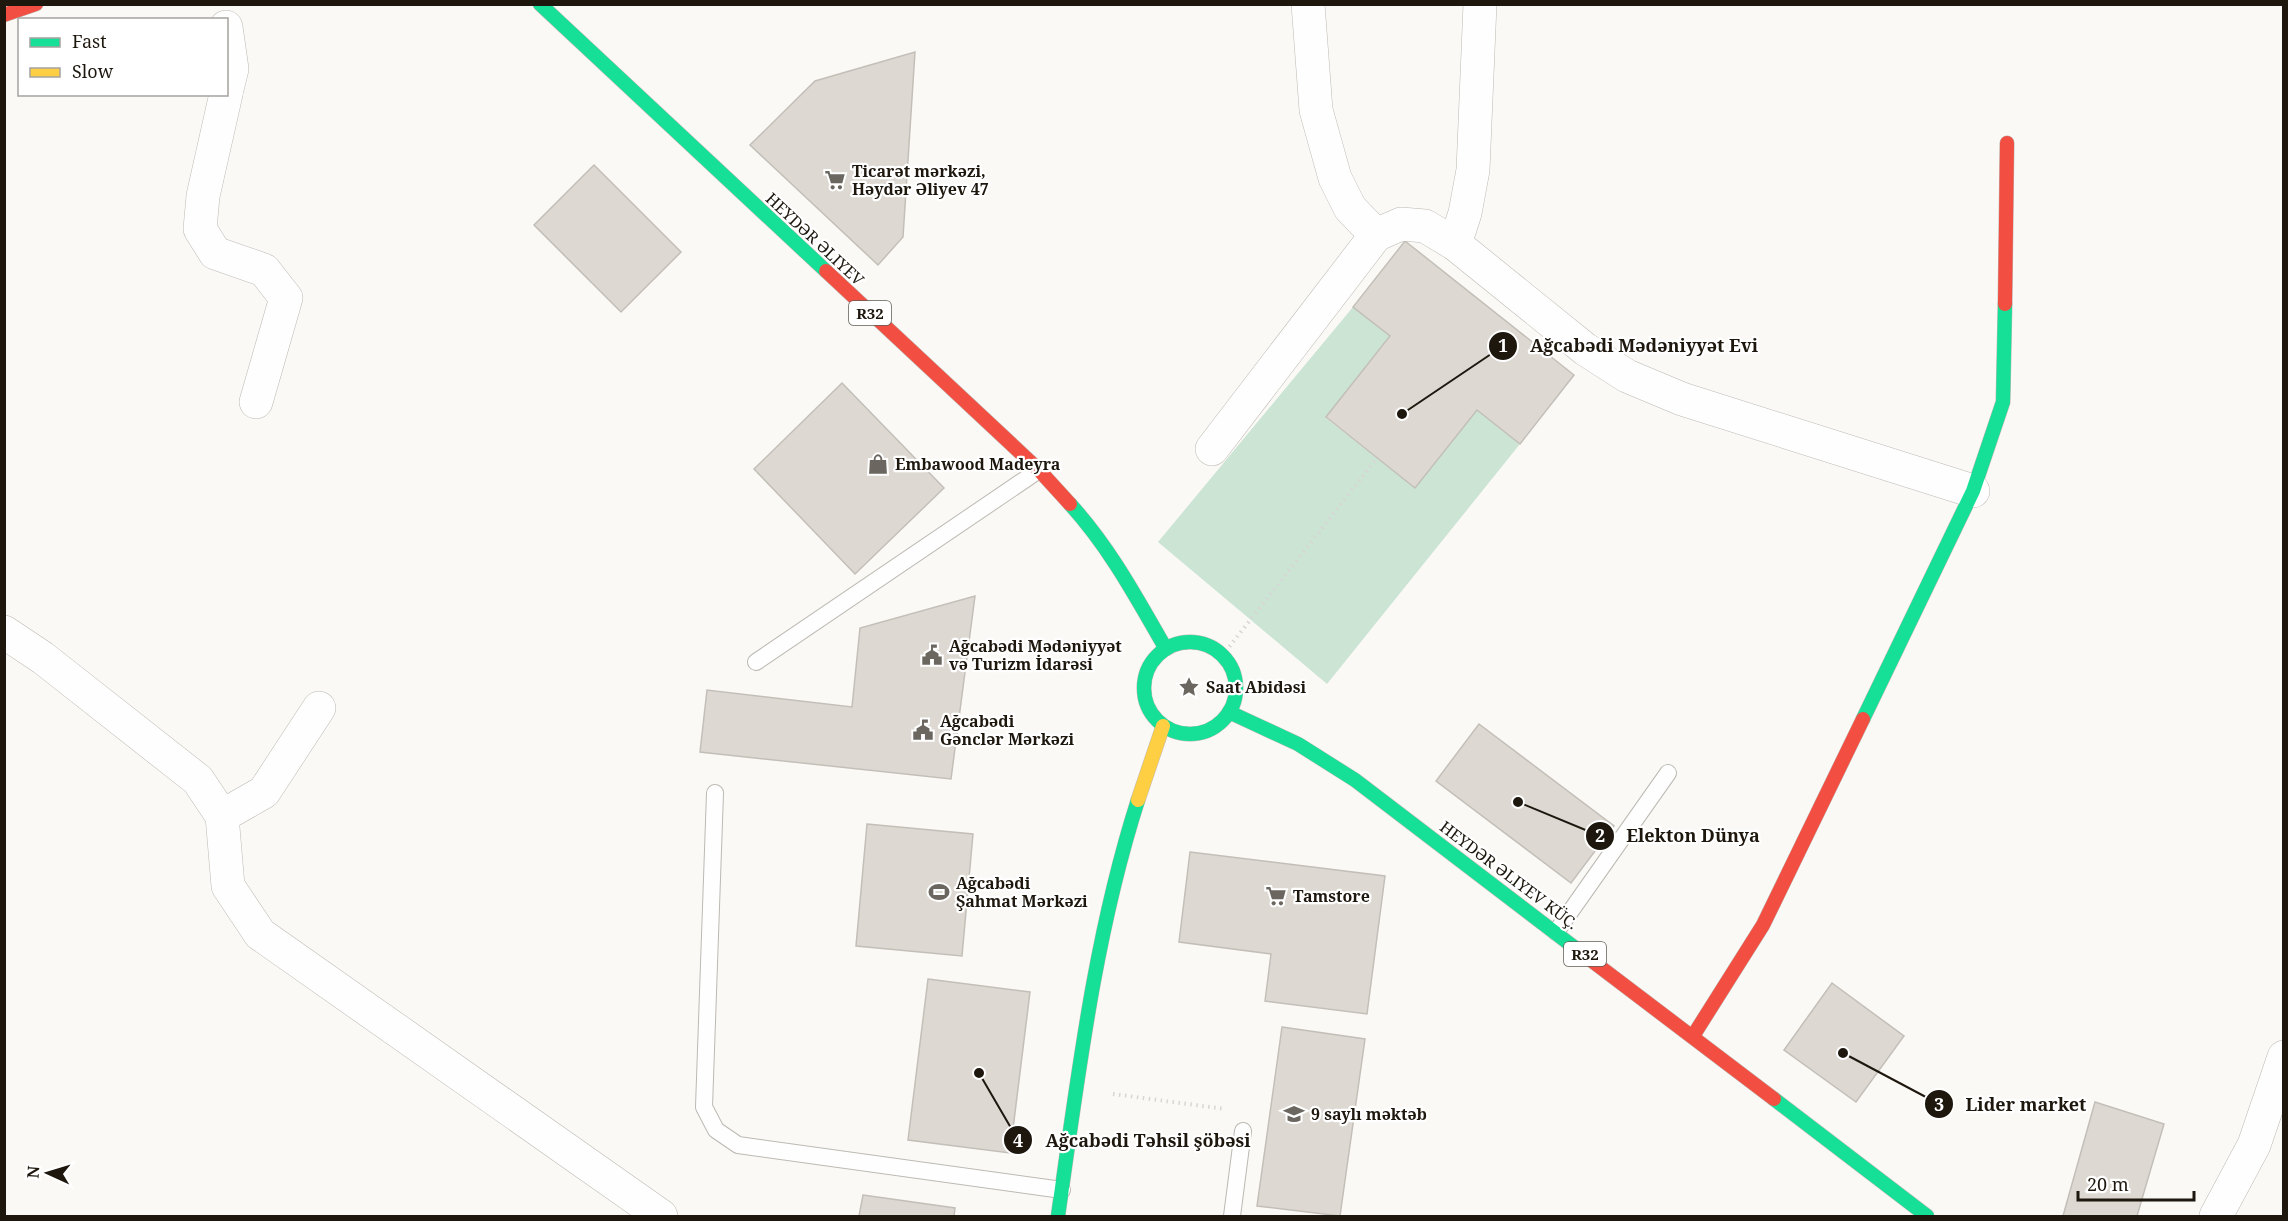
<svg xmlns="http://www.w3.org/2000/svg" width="2288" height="1221" font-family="'Noto Serif',serif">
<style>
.green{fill:#cbe4d4}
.building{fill:#ddd9d2;stroke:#c3bfb8;stroke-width:1.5}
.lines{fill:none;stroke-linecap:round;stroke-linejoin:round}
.lane-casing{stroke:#bdb9b3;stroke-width:18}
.street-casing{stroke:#bdb9b3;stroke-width:34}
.fast-casing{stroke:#bdb9b3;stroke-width:15}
.slow-casing{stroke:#bdb9b3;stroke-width:15}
.jam-casing{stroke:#bdb9b3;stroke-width:15}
.path{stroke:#d7d6d5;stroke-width:4;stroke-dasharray:1.5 4.5;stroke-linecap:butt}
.lane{stroke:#fefefe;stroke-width:16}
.street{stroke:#fefefe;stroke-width:33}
.fast{stroke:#16e098;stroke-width:14}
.slow{stroke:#ffcf43;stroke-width:14}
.jam{stroke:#f24e42;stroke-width:14}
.labels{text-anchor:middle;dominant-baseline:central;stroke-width:4.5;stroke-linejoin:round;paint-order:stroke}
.shield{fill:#fff;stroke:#615d56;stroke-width:1.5}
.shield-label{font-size:15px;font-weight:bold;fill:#1d170e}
.poi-label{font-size:16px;font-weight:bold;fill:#1d170e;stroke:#fff;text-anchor:start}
.street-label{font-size:16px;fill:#1d170e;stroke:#fff}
.leader{fill:none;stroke:#1d170e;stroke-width:2}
.callout-dot{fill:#1d170e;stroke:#fff;stroke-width:2}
.mark-label{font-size:18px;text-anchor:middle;font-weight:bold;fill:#fff}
.callout-label{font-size:18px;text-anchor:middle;font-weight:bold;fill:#1d170e;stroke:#fff;stroke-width:4.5;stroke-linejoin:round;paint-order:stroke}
</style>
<rect width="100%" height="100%" fill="#fbf9f6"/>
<path class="green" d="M1353 307 1390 336 1326 418 1415 488 1477 410 1520 444 1327 684 1158 542Z"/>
<g class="building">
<path d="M915 52 903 237 878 265 750 145 815 81Z"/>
<path d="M594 165 681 252 621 312 534 225Z"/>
<path d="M1405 241 1574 375 1520 444 1477 410 1415 488 1326 417 1390 336 1353 307Z"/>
<path d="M842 383 944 488 855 574 754 469Z"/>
<path d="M975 596 951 779 700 752 707 690 852 707 860 628Z"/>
<path d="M1479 724 1614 826 1571 883 1436 781Z"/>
<path d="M867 824 973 834 962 956 856 946Z"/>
<path d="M1190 852 1385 876 1367 1014 1265 1001 1271 954 1179 942Z"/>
<path d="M928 979 1030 992 1010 1153 908 1140Z"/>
<path d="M1832 983 1904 1036 1856 1102 1784 1050Z"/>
<path d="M1282 1027 1365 1039 1340 1216 1257 1206Z"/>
<path d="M2095 1102 2164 1124 2137 1216H2063Z"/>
<path d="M863 1195 955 1208 954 1216H859Z"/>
</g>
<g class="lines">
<g class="lane-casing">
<g id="lane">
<path d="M756 662 1039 470"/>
<path d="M715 793 704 1107 716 1130 738 1145 1062 1190"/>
<path d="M1556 932 1668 773"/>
<path d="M1232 1216 1243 1131"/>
</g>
</g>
<g class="street-casing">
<g id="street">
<path d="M1308 4 1316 110 1335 178 1350 208 1376 235 1401 224 1425 226 1455 244 1585 349 1627 376 1682 399 1973 491"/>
<path d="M226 27 232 69 226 93"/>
<path d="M226 94 203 196 200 229 215 253 264 270 286 298 256 402"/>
<path d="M1455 244 1465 213 1473 170 1480 4"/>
<path d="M1212 449 1376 235"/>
<path d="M4 632 43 658 198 780 222 816 228 886 260 934 661 1216"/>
<path d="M222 816 264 792 319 708"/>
<path d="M2216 1216 2254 1145 2284 1057"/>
</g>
</g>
<g class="fast-casing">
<g id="fast">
<path d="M540 4 826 271"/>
<path d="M1070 504C1110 548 1136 597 1166 649"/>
<circle cx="1190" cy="688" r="46"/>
<path d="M1229 712 1298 744 1355 780 1579 951"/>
<path d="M1863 719 1973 491 2003 402 2005 304"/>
<path d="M1774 1099 1927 1216"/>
<path d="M1058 1216C1078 1076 1095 934 1138 800"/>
</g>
</g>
<g class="slow-casing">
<path id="slow" d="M1138 800 1163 726"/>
</g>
<g class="jam-casing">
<g id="jam">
<path d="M4 15 36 4"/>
<path d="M826 271 1039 470 1070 504"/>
<path d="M2005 304 2007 143"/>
<path d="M1579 951 1774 1099"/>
<path d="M1693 1036 1763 925 1863 719"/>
</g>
</g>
<g class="path">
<path d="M1222 656 1377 458"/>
<path d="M1113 1094 1225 1109"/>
</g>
<use href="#lane" class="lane"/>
<use href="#street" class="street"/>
<use href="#fast" class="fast"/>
<use href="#slow" class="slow"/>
<use href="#jam" class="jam"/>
</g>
<defs>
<g id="supermarket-bare" transform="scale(1.62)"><path d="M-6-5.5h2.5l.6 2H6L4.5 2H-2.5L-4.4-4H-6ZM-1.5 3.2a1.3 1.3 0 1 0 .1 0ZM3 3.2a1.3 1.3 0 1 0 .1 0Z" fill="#6b665f" stroke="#fff" stroke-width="2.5" paint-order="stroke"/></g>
<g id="shop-bare" transform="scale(1.62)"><path d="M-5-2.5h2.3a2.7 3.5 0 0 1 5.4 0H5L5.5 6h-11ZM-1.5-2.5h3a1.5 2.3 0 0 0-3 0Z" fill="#6b665f" stroke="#fff" stroke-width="2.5" paint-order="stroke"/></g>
<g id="civic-bare" transform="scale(1.62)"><path d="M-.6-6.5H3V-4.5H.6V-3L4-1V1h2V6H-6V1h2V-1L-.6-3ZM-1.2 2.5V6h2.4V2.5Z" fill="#6b665f" stroke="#fff" stroke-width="2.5" paint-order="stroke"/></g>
<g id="sight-bare" transform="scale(1.62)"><path d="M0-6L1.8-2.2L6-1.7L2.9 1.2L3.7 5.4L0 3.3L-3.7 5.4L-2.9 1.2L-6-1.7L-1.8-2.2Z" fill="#6b665f" stroke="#fff" stroke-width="2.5" paint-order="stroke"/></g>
<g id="stadium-bare" transform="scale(1.62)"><path d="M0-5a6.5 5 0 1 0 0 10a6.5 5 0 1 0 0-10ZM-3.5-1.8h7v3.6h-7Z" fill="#6b665f" stroke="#fff" stroke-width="2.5" paint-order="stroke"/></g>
<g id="school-bare" transform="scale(1.62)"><path d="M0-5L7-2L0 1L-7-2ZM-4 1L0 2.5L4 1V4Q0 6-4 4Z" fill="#6b665f" stroke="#fff" stroke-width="2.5" paint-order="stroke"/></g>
</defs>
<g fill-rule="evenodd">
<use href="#supermarket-bare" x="835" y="180"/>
<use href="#shop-bare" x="878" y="464"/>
<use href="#civic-bare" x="932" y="655"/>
<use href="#sight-bare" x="1189" y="687"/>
<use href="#civic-bare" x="923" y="730"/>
<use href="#stadium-bare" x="939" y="892"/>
<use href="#supermarket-bare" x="1276" y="896"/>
<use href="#school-bare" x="1294" y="1114"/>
</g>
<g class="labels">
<g class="shield">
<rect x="849" y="301" width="42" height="24" rx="4.5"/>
<rect x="1564" y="942" width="42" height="24" rx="4.5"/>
</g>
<g class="shield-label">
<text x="870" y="313">R32</text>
<text x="1585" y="954">R32</text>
</g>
<g class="poi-label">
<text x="852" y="171">Ticarət mərkəzi,<tspan x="852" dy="18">Həydər Əliyev 47</tspan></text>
<text x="895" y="464">Embawood Madeyra</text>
<text x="949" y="646">Ağcabədi Mədəniyyət<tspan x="949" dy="18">və Turizm İdarəsi</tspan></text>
<text x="1206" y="687">Saat Abidəsi</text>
<text x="940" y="721">Ağcabədi<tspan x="940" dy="18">Gənclər Mərkəzi</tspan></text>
<text x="956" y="883">Ağcabədi<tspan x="956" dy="18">Şahmat Mərkəzi</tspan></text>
<text x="1293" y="896">Tamstore</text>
<text x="1311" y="1114">9 saylı məktəb</text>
</g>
<g class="street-label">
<text transform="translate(815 239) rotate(43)">HEYDƏR ƏLIYEV</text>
<text transform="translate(1509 875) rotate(37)">HEYDƏR ƏLIYEV KÜÇ.</text>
</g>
</g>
<path class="leader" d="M1402 414L1503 346M1518 802L1600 836M1843 1053L1939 1104M979 1073L1018 1140"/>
<g class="callout-dot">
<circle cx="1402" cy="414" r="6"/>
<circle cx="1518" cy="802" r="6"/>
<circle cx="1843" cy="1053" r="6"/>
<circle cx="979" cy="1073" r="6"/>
<circle cx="1503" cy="346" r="15"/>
<circle cx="1600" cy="836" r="15"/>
<circle cx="1939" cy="1104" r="15"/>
<circle cx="1018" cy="1140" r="15"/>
</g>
<g class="mark-label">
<text x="1503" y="352">1</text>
<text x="1600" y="842">2</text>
<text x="1939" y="1111">3</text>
<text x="1018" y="1147">4</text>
</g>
<g class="callout-label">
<text x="1644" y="352">Ağcabədi Mədəniyyət Evi</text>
<text x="1693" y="842">Elekton Dünya</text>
<text x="2026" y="1111">Lider market</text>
<text x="1148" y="1147">Ağcabədi Təhsil şöbəsi</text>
</g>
<rect width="2288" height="1221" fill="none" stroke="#1d170e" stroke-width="12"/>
<rect x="18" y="18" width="210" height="78" fill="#ffffff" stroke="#a5a29f" stroke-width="1.5"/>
<rect x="30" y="38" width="30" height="9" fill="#16e098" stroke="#a5a29f" stroke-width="1.5"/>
<text x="72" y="48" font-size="18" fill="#1d170e">Fast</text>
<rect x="30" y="68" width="30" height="9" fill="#ffcf43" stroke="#a5a29f" stroke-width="1.5"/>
<text x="72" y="78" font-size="18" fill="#1d170e">Slow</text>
<g transform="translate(48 1173) rotate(274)" stroke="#ffffff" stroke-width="4.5" paint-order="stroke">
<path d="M0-4.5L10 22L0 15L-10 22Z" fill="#1d170e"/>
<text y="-9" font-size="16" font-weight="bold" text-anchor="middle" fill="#1d170e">N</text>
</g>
<path d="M2078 1191v9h116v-9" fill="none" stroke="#1d170e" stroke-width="3"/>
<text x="2087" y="1191" font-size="18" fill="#1d170e" stroke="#ffffff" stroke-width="4.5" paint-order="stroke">20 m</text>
</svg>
